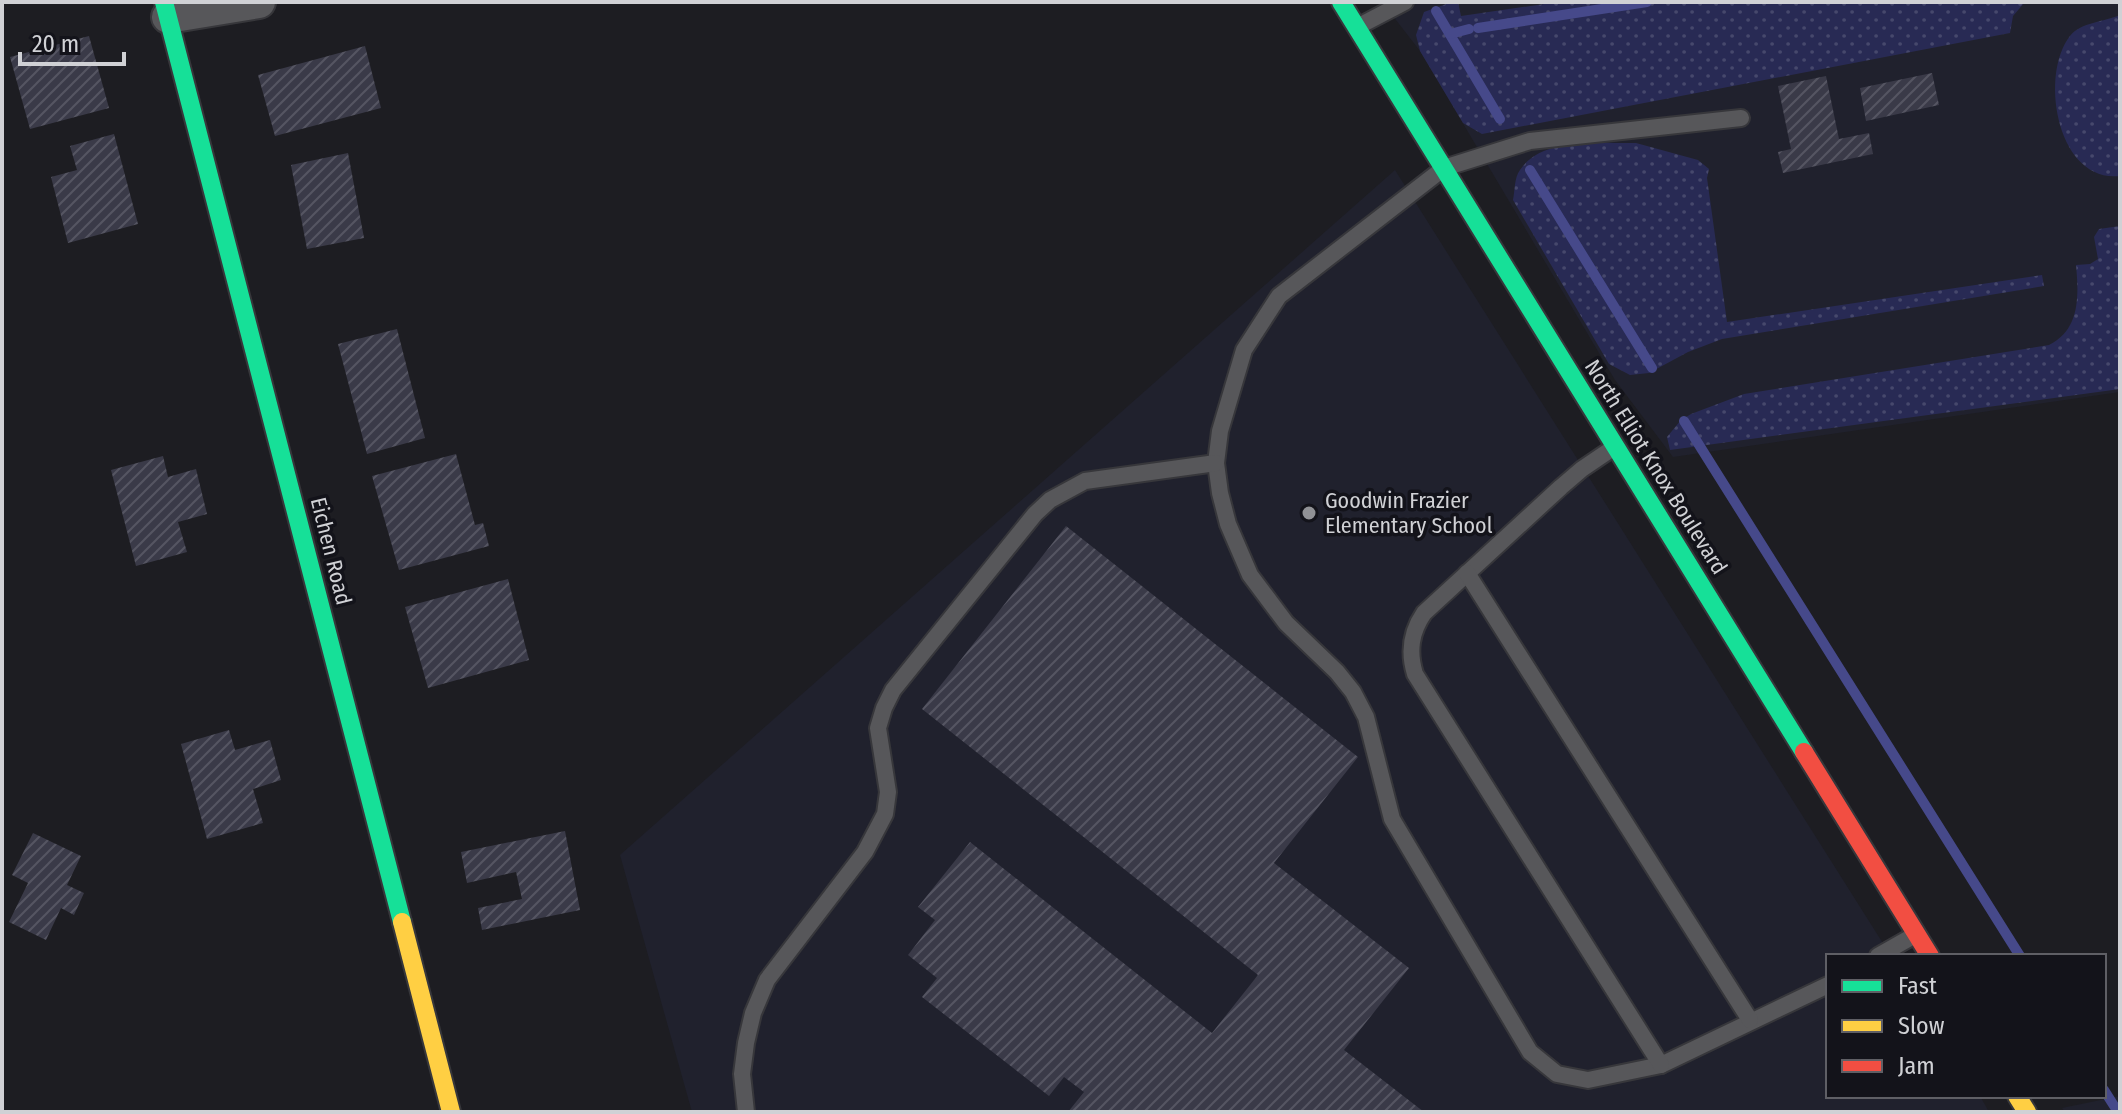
<svg xmlns="http://www.w3.org/2000/svg" width="2122" height="1114" font-family="'Fira Sans Condensed',sans-serif">
<style>
.built{fill:#20212d}
.grass{fill:url(#grass-dots)}
.lines{fill:none;stroke-linecap:round;stroke-linejoin:round}
.stream{stroke:#46498a;stroke-width:10}
.building{fill:url(#building-hatch)}
.lane-casing{stroke:#37373b;stroke-width:20}
.street-casing{stroke:#37373b;stroke-width:36}
.fast-casing{stroke:#37373b;stroke-width:22}
.slow-casing{stroke:#37373b;stroke-width:22}
.jam-casing{stroke:#37373b;stroke-width:22}
.lane{stroke:#57575a;stroke-width:16}
.street{stroke:#57575a;stroke-width:32}
.fast{stroke:#16e098;stroke-width:18}
.slow{stroke:#ffcf43;stroke-width:18}
.jam{stroke:#f24e42;stroke-width:18}
.poi-dot{fill:#919296;stroke:#13131a;stroke-width:3}
.labels{text-anchor:middle;dominant-baseline:central;stroke-width:7;stroke-linejoin:round;paint-order:stroke}
.street-label{font-size:22px;fill:#d0d1d5;stroke:#13131a}
.poi-label{font-size:22px;fill:#d0d1d5;stroke:#13131a;text-anchor:start}
</style>
<defs>
<pattern id="grass-dots" width="8" height="8" patternUnits="userSpaceOnUse" patternTransform="scale(2)"><rect width="8" height="8" fill="#282a54"/><path d="M2 2h.1M6 6h.1" fill="none" stroke="#46486c" stroke-width="1.8" stroke-linecap="round"/></pattern>
<pattern id="building-hatch" width="6" height="6" patternUnits="userSpaceOnUse" patternTransform="scale(2)"><rect width="6" height="6" fill="#3a3a48"/><path d="M-1 1l2-2M0 6l6-6M5 7l2-2" fill="none" stroke="#555562"/></pattern>
</defs>
<rect width="100%" height="100%" fill="#1d1d22"/>
<g class="built">
<path d="M1382 2H2120V392L1673 457 1615 380 1420 51Z"/>
<path d="M1395 170 1891 956H1828V1096H1980L1989 1112H692L620 855Z"/>
<path d="M2120 1096V1112H2065L2062 1108Z"/>
</g>
<g class="grass">
<path d="M1452 2H1458L1461 16 1558 2H2025L2013 16 2010 33 1482 134 1463 123 1420 51 1416 35 1424 12Z"/>
<path d="M2120 15V176C2057 183 2039 75 2070 36 2081 22 2104 22 2120 15Z"/>
<path d="M1636 143 1698 160 1709 169 1707 178 1727 322 2042 275 2044 286 1722 339 1688 352 1649 373 1630 375 1609 364 1513 200C1515 191 1514 178 1520 170 1543 136 1600 144 1636 143Z"/>
<path d="M2120 226V389L1670 450 1667 437 1681 420 1691 414 1744 394 2049 345C2080 330 2079 296 2076 265L2090 264 2098 259 2094 237 2099 229Z"/>
</g>
<g class="lines">
<g class="stream">
<path d="M1436 11 1500 119"/>
<path d="M1478 28 1647 2"/>
<path d="M1450 34 1469 29"/>
<path d="M1530 170 1652 368"/>
<path d="M1684 421 2020 956"/>
<path d="M2104 1090 2118 1112"/>
</g>
</g>
<g class="building">
<path d="M89 36 109 108 30 129 10 57Z"/>
<path d="M365 46 381 108 275 136 258 75Z"/>
<path d="M1932 73 1939 105 1866 121 1860 88Z"/>
<path d="M1826 76 1839 139 1869 133 1873 154 1783 173 1778 152 1791 149 1778 86Z"/>
<path d="M114 134 138 224 68 243 51 177 77 170 70 146Z"/>
<path d="M348 153 364 238 307 249 291 165Z"/>
<path d="M397 329 425 438 367 454 338 344Z"/>
<path d="M456 454 475 525 483 523 489 546 399 570 372 476Z"/>
<path d="M163 456 168 477 196 469 207 514 178 522 187 552 136 566 111 470Z"/>
<path d="M1066 526 1358 757 1274 863 1409 968 1344 1050 1424 1112H1068L1084 1092 1064 1077 1049 1096 922 997 937 978 908 955 935 920 918 907 970 842 1212 1033 1258 975 922 709Z"/>
<path d="M508 579 529 660 428 688 405 607Z"/>
<path d="M229 730 235 750 270 740 281 780 253 789 263 823 207 839 181 744Z"/>
<path d="M565 831 580 910 482 930 478 908 522 899 516 872 467 883 461 852Z"/>
<path d="M33 833 81 856 67 885 84 893 74 915 61 908 46 940 9 922 28 883 12 875Z"/>
</g>
<g class="lines">
<g class="lane-casing">
<g id="lane">
<path d="M1359 26 1405 2"/>
<path d="M1741 118 1530 141 1444 168 1279 296 1244 350 1220 431 1216 463 1220 493 1228 524 1250 575 1286 623 1337 672 1353 692 1366 717 1392 819 1530 1052 1557 1074 1588 1080 1661 1065 1828 985"/>
<path d="M1613 448 1582 469 1561 487 1424 613C1411 632 1408 651 1415 674L1661 1065"/>
<path d="M1467 573 1750 1020"/>
<path d="M1878 956 1915 935"/>
<path d="M746 1112 742 1074 746 1043 753 1013 767 980 865 852 885 814 888 792 878 728 884 708 893 690 1035 514 1050 500 1085 481 1216 463"/>
</g>
</g>
<g class="street-casing">
<path id="street" d="M168 17 259 2"/>
</g>
<g class="fast-casing">
<g id="fast">
<path d="M164 2 402 922"/>
<path d="M1341 2 1804 752"/>
</g>
</g>
<g class="slow-casing">
<g id="slow">
<path d="M402 922 451 1112"/>
<path d="M2017 1096 2027 1112"/>
</g>
</g>
<g class="jam-casing">
<path id="jam" d="M1804 752 1930 956"/>
</g>
<use href="#lane" class="lane"/>
<use href="#street" class="street"/>
<use href="#fast" class="fast"/>
<use href="#slow" class="slow"/>
<use href="#jam" class="jam"/>
</g>
<circle class="poi-dot" cx="1309" cy="513" r="8"/>
<g class="labels">
<g class="street-label">
<text transform="translate(1656 467) rotate(58)">North Elliot Knox Boulevard</text>
<text transform="translate(331 551) rotate(76)">Eichen Road</text>
</g>
<g class="poi-label">
<text x="1325" y="500">Goodwin Frazier<tspan x="1325" dy="25">Elementary School</tspan></text>
</g>
</g>
<rect width="2122" height="1114" fill="none" stroke="#d0d1d5" stroke-width="8"/>
<rect x="1826" y="954" width="280" height="144" fill="#13131a" stroke="#5f5f65" stroke-width="2"/>
<rect x="1842" y="980" width="40" height="12" fill="#16e098" stroke="#5f5f65" stroke-width="2"/>
<text x="1898" y="994" font-size="24" fill="#d0d1d5">Fast</text>
<rect x="1842" y="1020" width="40" height="12" fill="#ffcf43" stroke="#5f5f65" stroke-width="2"/>
<text x="1898" y="1034" font-size="24" fill="#d0d1d5">Slow</text>
<rect x="1842" y="1060" width="40" height="12" fill="#f24e42" stroke="#5f5f65" stroke-width="2"/>
<text x="1898" y="1074" font-size="24" fill="#d0d1d5">Jam</text>
<path d="M20 52v12h104v-12" fill="none" stroke="#d0d1d5" stroke-width="4"/>
<text x="32" y="52" font-size="24" fill="#d0d1d5" stroke="#13131a" stroke-width="6" paint-order="stroke">20 m</text>
</svg>
